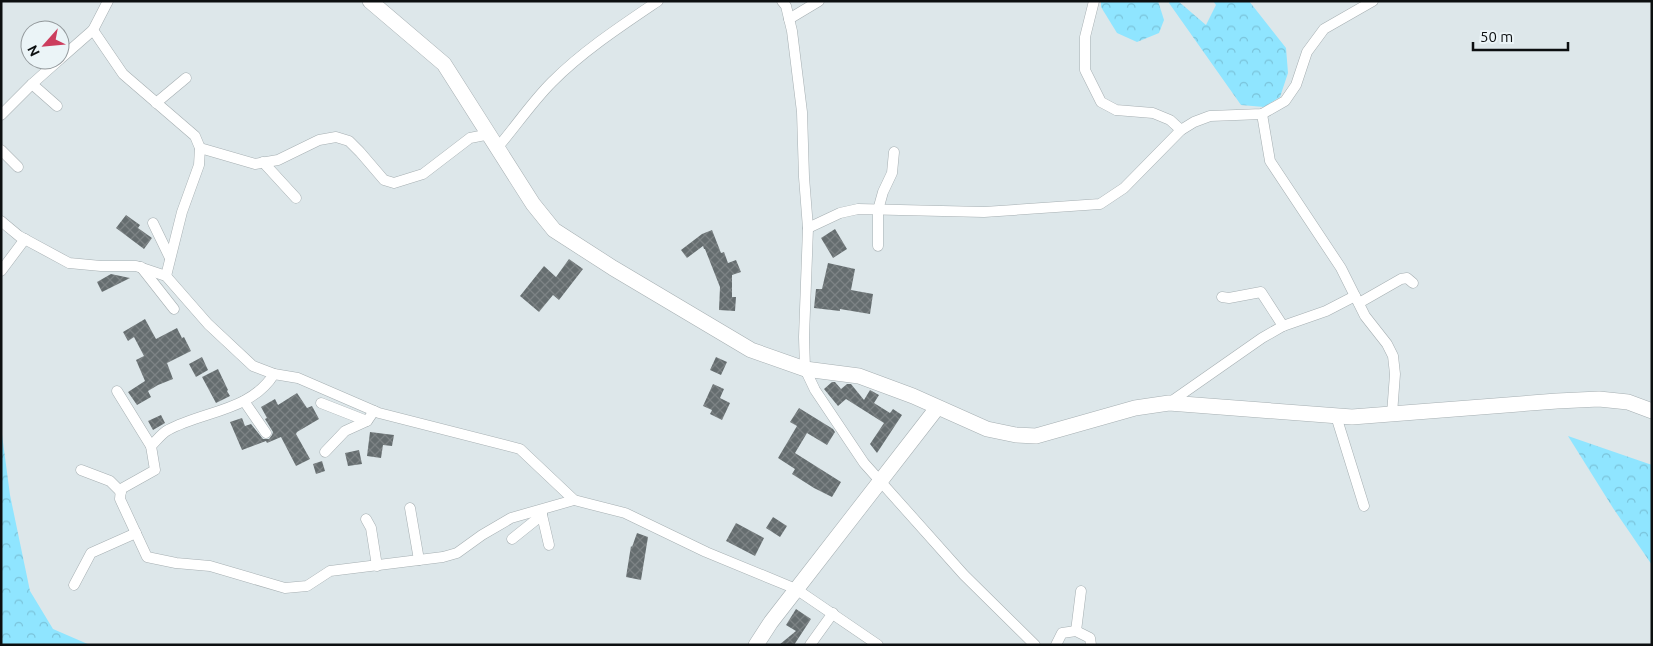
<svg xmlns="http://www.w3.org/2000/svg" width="1653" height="646" font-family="Ubuntu,sans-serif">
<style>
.forest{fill:url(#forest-crowns)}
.building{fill:url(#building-cross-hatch)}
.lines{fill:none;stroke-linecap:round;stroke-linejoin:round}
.street-casing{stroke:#a6afb2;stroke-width:11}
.secondary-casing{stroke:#a6afb2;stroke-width:16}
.street{stroke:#fff;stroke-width:10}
.secondary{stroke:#fff;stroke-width:15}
</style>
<defs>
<pattern id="forest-crowns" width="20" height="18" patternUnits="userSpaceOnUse" patternTransform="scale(1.25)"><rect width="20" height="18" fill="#8fe5ff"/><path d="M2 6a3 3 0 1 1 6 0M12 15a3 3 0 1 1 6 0" fill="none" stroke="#7ac3da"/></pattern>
<pattern id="building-cross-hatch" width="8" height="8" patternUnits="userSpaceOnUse" patternTransform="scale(1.25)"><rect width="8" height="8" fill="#656d6f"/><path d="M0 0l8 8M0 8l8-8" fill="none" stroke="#7d8385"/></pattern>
</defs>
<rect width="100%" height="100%" fill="#dde7ea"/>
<g class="forest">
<path d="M1101 1H1158L1164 20 1159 33 1137 42 1117 33 1101 7Z"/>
<path d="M1170 1H1178L1206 25 1216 5 1213 1H1249L1286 48 1288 73 1280 97 1264 107 1241 105 1169 3Z"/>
<path d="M1 427 10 495 30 591 53 629 90 645H1Z"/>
<path d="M1568 436 1652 465V565L1613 508Z"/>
</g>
<g class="building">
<path d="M126 215 140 225 138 228 152 238 144 249 116 228Z"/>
<path d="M835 229 847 249 833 258 821 238Z"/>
<path d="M712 230 721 253 724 252 728 263 736 260 741 272 732 275V297H736L735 311 719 310 720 287 705 249H704L703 246 687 258 681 250 702 234Z"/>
<path d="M569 259 583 269 559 300 553 295 539 312 520 296 544 266 556 277Z"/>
<path d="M828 263 855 269 851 290 873 294 870 314 840 309V311L814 308 816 289H822Z"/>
<path d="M111 274 130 278 102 292 97 282Z"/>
<path d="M145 319 156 339 177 328 182 338 184 337 191 351 167 363 173 379 158 385 148 391 151 397 137 405 128 392 145 381 136 360 144 356 134 337 128 341 123 332Z"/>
<path d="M202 357 208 370 196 377 189 364Z"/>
<path d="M716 357 727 362 721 375 710 370Z"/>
<path d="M218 369 228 390 227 391 230 396 216 403 202 377Z"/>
<path d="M832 382H835L841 389 847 384H851L864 400 870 390 879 395 874 403 890 413 893 409 902 415 877 453 870 444 884 423 846 399 838 406 824 389Z"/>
<path d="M713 384 724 389 720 398 730 403 722 420 710 414 712 410 703 406Z"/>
<path d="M297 393 307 408 312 406 319 419 297 432 296 434 310 459 296 466 281 437 267 443 266 441 242 450 230 422 242 418 245 426 251 424 263 439H269L272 435 273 432 265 419 267 418 261 407 275 399 278 405Z"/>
<path d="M799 408 833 429 835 432 827 445 807 433 795 453 841 482 832 497 814 488 792 474 795 469 778 458 797 426 790 422Z"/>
<path d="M161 415 165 423 153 430 148 421Z"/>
<path d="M370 432 394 435 392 446 383 445 381 458 367 456Z"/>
<path d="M359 450 362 464 348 466 345 453Z"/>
<path d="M322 461 325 471 316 474 313 464Z"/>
<path d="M773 517 787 526 780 537 766 528Z"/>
<path d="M736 523 764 538 755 556 726 541Z"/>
<path d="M637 533 648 537 641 580 626 577 631 546 632 547Z"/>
<path d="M796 609 811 619 794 645H779L796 631 786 625Z"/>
</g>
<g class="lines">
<g class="street-casing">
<g id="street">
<path d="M782 1 786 6 792 31 802 112 804 177 808 228 804 337 805 369 815 390 864 463 964 575 1035 645"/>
<path d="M1094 1 1085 37V70L1101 102 1116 110 1153 113 1170 120 1181 130"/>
<path d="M789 19 819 1"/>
<path d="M93 30 123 74 195 136 200 148 199 165 182 212 166 276"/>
<path d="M60 59 93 30 108 1"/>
<path d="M32 84 57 106"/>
<path d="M156 103 186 78"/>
<path d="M1262 114 1270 161 1341 268 1365 316 1387 344 1393 356 1395 374 1392 414"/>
<path d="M1 115 32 84 59 60"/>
<path d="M498 147C516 126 532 102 552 82 583 51 621 26 658 1"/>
<path d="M200 148 255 164 278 160 319 140 336 137 349 141 360 152 384 180 394 183 423 174 470 138 490 134"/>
<path d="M1 150 18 167"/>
<path d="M263 162 296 198"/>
<path d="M1 221 19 236 69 263 101 266H136L166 276 208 324 253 366 274 374 298 378 379 413 520 449 574 500 625 513 706 552 796 589 878 645"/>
<path d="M153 223 170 258"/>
<path d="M808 228 840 213 858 209 984 212 1100 204 1124 188 1181 130 1194 122 1210 116 1262 114 1285 101 1296 85 1307 52 1324 29 1373 1"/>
<path d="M878 246V210L883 192 892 173 894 152"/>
<path d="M141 267 174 309"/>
<path d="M1 271 25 239"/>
<path d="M1222 297 1229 298 1261 292 1283 326"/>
<path d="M1359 303 1401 279 1407 278 1413 283"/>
<path d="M274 374C251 411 203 411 168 430 162 433 156 441 151 446L155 470 121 489 120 499 147 557 176 563 210 566 285 588 307 586 330 571 443 557 457 553 482 535 511 518 574 500"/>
<path d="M117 391 151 446"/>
<path d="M244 401 266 433"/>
<path d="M321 403 367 421"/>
<path d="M1169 403 1262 338 1283 326 1326 311 1355 296"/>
<path d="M1336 416 1364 506"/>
<path d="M325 452 345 431 367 421 374 411"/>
<path d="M81 470 110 481 121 492"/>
<path d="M410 508 419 560"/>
<path d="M542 515 549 545"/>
<path d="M366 519 371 528 377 566"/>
<path d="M512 539 542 515V510"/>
<path d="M74 585 91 553 136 533"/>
<path d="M1076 631 1081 591"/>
<path d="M810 645 833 613"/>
<path d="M1056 645 1062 633 1076 631 1090 638 1091 645"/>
</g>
</g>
<g class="secondary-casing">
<g id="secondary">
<path d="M370 1 444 64 533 204 554 230 613 268 751 350 805 369 859 376 913 396 987 429 1016 435 1036 436 1135 408 1169 403 1352 417 1557 401 1599 399 1628 402 1652 411"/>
<path d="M756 645 771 622 937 408"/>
</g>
</g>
<use href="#street" class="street"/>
<use href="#secondary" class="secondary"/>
</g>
<rect width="1653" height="646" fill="none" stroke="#0c0f10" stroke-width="5"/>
<g transform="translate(45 45) rotate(243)"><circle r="24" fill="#ebf4f7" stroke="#92989b"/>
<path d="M0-4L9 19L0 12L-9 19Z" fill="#cc3d5d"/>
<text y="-8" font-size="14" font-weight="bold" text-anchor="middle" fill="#0c0f10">N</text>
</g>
<path d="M1473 42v8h95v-8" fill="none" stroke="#0c0f10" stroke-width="2.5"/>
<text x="1480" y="42" font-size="15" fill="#0c0f10" stroke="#ebf4f7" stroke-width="4" paint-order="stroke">50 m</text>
</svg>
